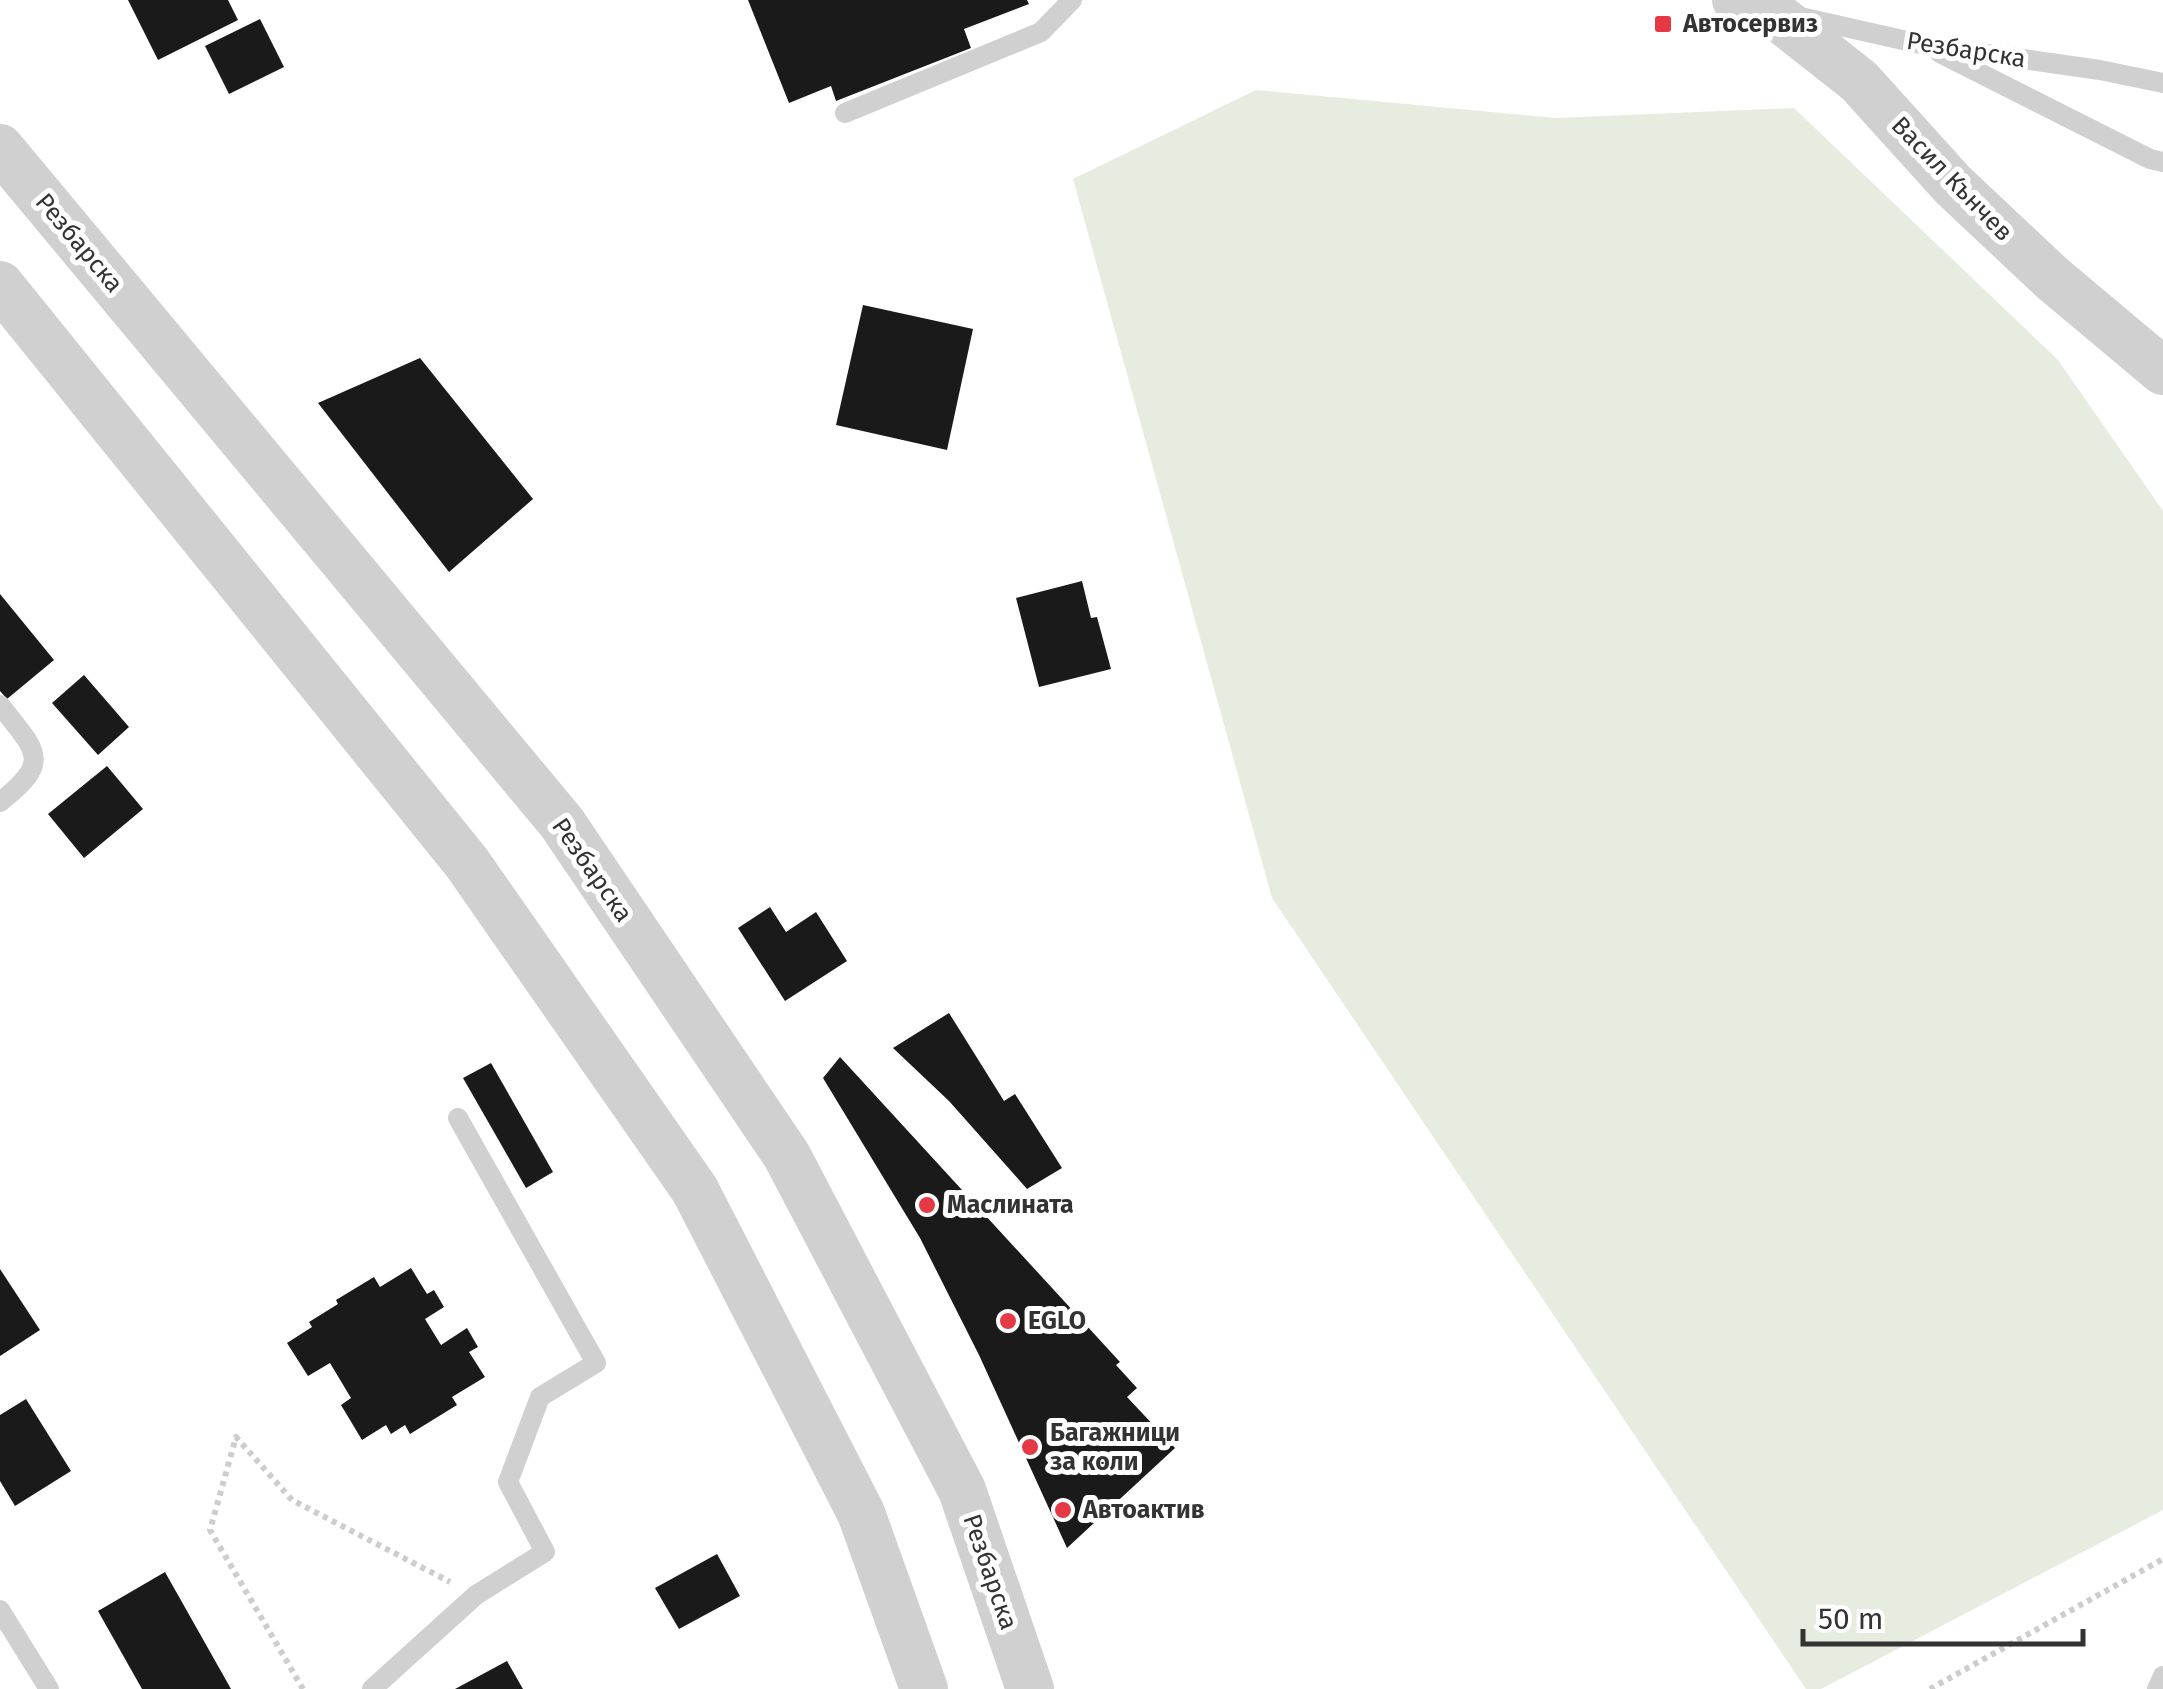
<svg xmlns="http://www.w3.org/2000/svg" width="2163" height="1689" font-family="'Fira Sans',sans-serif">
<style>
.green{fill:#e6ecdf}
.building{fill:#1a1a1a}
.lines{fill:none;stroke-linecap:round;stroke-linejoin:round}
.path{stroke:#cdcdcd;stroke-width:6;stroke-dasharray:5 5;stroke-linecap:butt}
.service{stroke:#d0d0d0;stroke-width:20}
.tertiary{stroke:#d0d0d0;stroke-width:48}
.poi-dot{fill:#e63946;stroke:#fff;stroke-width:4}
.labels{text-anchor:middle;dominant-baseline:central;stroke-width:10;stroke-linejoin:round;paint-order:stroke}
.poi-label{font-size:25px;font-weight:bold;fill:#333;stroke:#fff;text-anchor:start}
.street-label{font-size:25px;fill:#333;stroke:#fff}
</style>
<rect width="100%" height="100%" fill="#fff"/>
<path class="green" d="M1256 90 1556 118 1794 108 2058 360 2163 511V1510L1821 1689H1806L1272 898 1073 179Z"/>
<g class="building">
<path d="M128 0H228L238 20 158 60Z"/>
<path d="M748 0H1027L1029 4 964 29 971 48 836 101 831 86 789 103Z"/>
<path d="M260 19 284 67 229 94 205 46Z"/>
<path d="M863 305 973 329 947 450 836 425Z"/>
<path d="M420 358 533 499 449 572 318 403Z"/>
<path d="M1082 581 1091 618 1097 617 1111 669 1039 687 1016 598Z"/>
<path d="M0 594 54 660 7 699 0 691Z"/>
<path d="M84 675 129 727 98 755 52 703Z"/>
<path d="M107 766 143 809 84 858 48 814Z"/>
<path d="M770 907 786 932 816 912 847 961 785 1001 738 928Z"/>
<path d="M949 1013 1004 1101 1015 1094 1062 1168 1027 1189 949 1101 893 1048Z"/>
<path d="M840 1057 1120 1362 1116 1365 1137 1388 1127 1397 1175 1448 1067 1548 979 1355 920 1238 823 1078Z"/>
<path d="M491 1063 553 1172 526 1188 463 1078Z"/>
<path d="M411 1268 427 1294 434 1290 444 1307 425 1319 441 1345 467 1328 478 1347 469 1352 485 1377 452 1397 457 1405 410 1434 405 1425 391 1434 386 1425 362 1440 341 1405 351 1398 330 1363 308 1376 287 1343 312 1327 309 1322 338 1304 336 1300 374 1277 380 1287Z"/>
<path d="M0 1269 40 1330 0 1356Z"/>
<path d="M26 1399 71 1471 15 1506 0 1481V1415Z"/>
<path d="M717 1554 740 1596 679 1629 655 1588Z"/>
<path d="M165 1572 231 1689H142L98 1611Z"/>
<path d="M507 1661 523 1689H455Z"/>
</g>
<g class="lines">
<g class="path">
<path d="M303 1689 210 1530 236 1437 292 1500 450 1582"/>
<path d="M1930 1689 2163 1559"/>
</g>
<g class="service">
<path d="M1796 16 1925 45 2100 70 2163 83"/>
<path d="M1940 53 2150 159 2163 162"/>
<path d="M845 113 1041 32 1072 0"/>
<path d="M0 705C36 751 53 761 0 802"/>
<path d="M0 1610 49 1689"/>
<path d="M372 1689 476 1595 545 1552 508 1482 540 1397 596 1363 458 1118"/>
<path d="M2157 1689 2163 1676"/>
</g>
<g class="tertiary">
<path d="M1736 0 1769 10 1859 81 1953 185 2052 278 2163 371"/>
<path d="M0 148 562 823 787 1156 962 1490 1030 1689"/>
<path d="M0 285 467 863 695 1190 861 1513 924 1689"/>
</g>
</g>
<g class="poi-dot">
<rect x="1653" y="14" width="20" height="20" rx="5"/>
<circle cx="927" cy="1205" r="10"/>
<circle cx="1008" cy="1321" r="10"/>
<circle cx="1030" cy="1447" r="10"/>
<circle cx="1063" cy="1510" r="10"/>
</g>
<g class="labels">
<g class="poi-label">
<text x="1683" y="24">Автосервиз</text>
<text x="947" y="1205">Маслината</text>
<text x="1028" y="1321">EGLO</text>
<text x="1050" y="1433">Багажници<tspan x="1050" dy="29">за коли</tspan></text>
<text x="1083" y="1510">Автоактив</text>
</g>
<g class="street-label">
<text transform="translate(1966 50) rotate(9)">Резбарска</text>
<text transform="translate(1952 179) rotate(46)">Васил Кънчев</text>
<text transform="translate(79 243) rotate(50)">Резбарска</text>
<text transform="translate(592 870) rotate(55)">Резбарска</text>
<text transform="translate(990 1572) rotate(71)">Резбарска</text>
</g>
</g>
<path d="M1803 1629v15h280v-15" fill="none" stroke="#333333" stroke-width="5"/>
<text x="1818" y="1629" font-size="30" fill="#333333" stroke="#ffffff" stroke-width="8" paint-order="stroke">50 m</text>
</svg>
